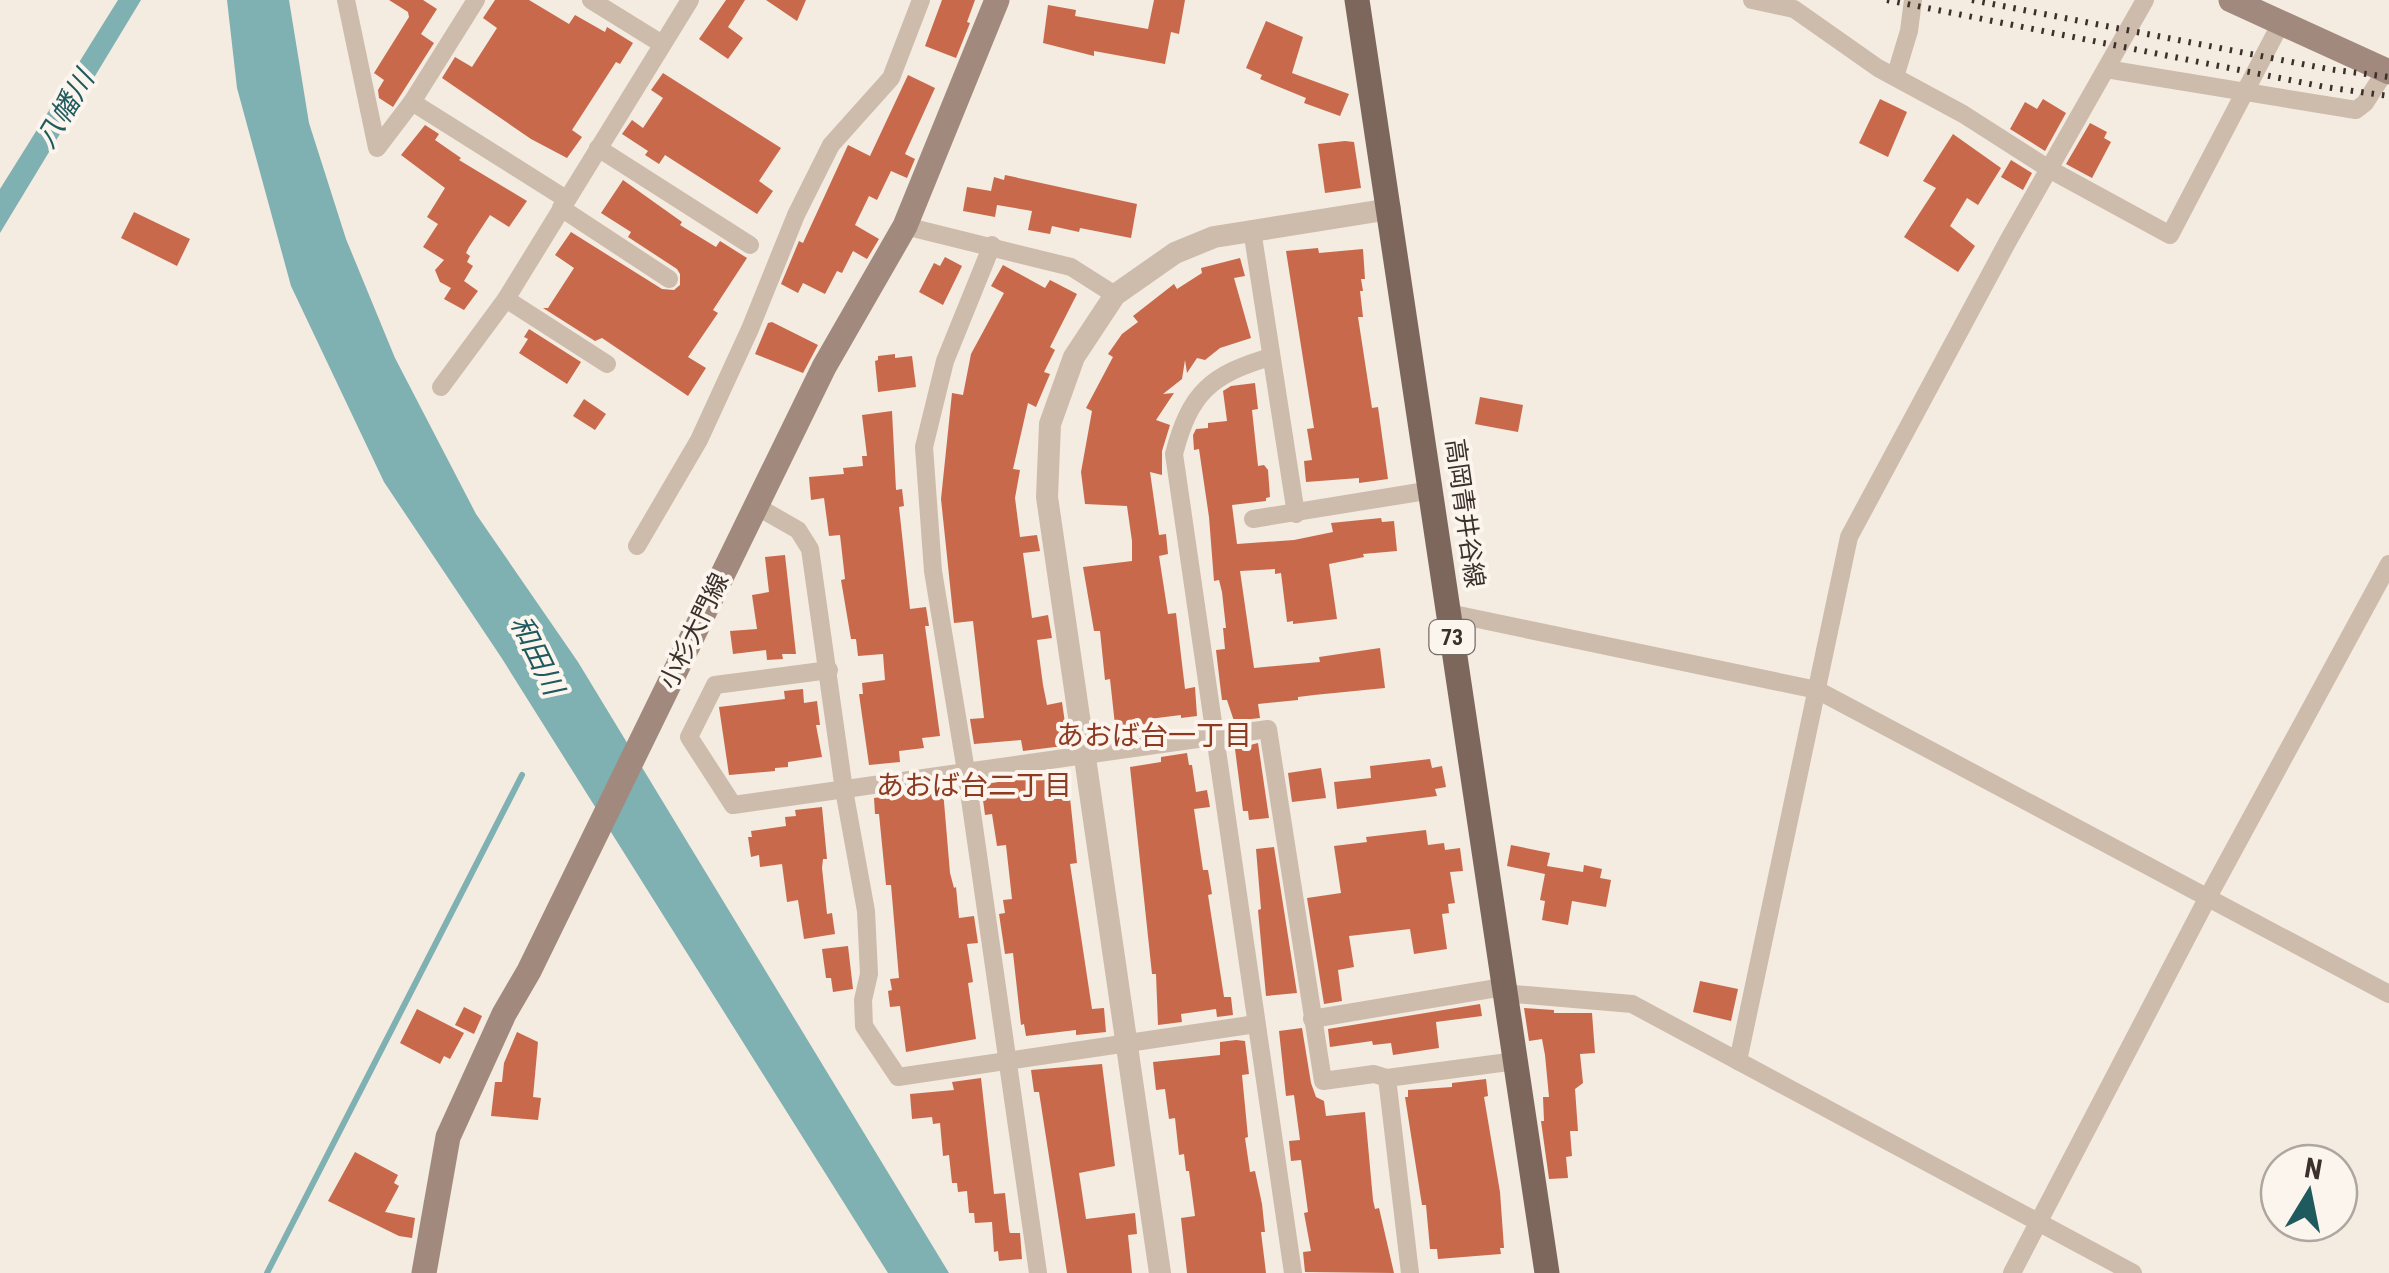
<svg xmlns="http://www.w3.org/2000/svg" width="2389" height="1273" font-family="'Roboto Condensed','Noto Sans JP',sans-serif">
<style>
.water{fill:#7fb0b2}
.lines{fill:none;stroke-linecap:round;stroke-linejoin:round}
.stream{stroke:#7fb0b2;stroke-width:6}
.building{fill:#c8694b}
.minor{stroke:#cdbbac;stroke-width:18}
.tertiary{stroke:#cdbbac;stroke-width:22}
.secondary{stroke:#a18a7d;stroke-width:25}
.primary{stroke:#7d675c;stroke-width:25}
.rail{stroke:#3b302b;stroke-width:6;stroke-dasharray:2.5 8;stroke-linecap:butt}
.labels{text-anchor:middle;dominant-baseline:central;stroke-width:8;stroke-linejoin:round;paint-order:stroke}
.shield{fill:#fbf5ee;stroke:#756b66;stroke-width:2.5}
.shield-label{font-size:22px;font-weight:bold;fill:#3b302b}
.street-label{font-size:25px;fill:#3b302b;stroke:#fbf5ee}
.water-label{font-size:28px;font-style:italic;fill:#1f5a5e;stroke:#fbf5ee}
.neighbourhood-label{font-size:28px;fill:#8c3b22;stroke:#fbf5ee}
</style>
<rect width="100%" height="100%" fill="#f4ebe1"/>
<g class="water">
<path d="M118 0H141L0 233V189Z"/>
<path d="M227 0H289L309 123 346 239 395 358 476 514 578 662 949 1273H888L501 657 384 482 291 286 237 88Z"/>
</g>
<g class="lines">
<path class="stream" d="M267 1273 522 775"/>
</g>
<g class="building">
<path d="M389 0H423L437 9 421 34 434 43 393 107 379 98 378 90 384 80 374 73 409 17 408 12Z"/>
<path d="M495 0H529L569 24 575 15 605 32 607 27 633 43 620 64 616 62 572 130 582 137 567 158 531 139 442 78 455 57 472 67 497 28 483 18Z"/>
<path d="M726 0H745L728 27 743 38 728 59 699 39Z"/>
<path d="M766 0H806L797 21Z"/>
<path d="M942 0H975L967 22 970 23 956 58 925 46Z"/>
<path d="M1154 0H1185L1179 34 1171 32 1165 64 1094 51V56L1043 43 1048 5 1076 10 1075 16 1148 29Z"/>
<path d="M1266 21 1303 37 1292 73 1349 94 1340 116 1304 103 1306 98 1260 79 1262 75 1246 68Z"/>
<path d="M663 73 781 148 759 181 773 191 757 214 665 155 659 164 645 155 648 151 622 134 632 120 643 128 663 98 651 90Z"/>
<path d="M908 75 935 88 905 154 915 159 907 178 891 171 877 200 869 196 855 225 879 239 867 259 853 251 842 273 837 271 825 294 803 283 798 293 781 284 799 241 803 243 848 145 870 156Z"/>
<path d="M1880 99 1907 112 1888 157 1859 143Z"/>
<path d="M2043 99 2066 113 2045 151 2010 129 2025 102 2037 109Z"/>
<path d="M2090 123 2107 132 2104 138 2111 142 2092 178 2066 164Z"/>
<path d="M425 125 439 134 435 140 461 158 459 160 527 201 509 227 490 215 469 247 466 253 470 256 467 262 473 266 464 281 478 291 464 310 444 299 451 288 440 282 435 270 444 260 423 247 438 224 427 217 445 188 401 155Z"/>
<path d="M1953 134 2001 168 1978 205 1967 198 1950 226 1975 246 1958 272 1904 237 1936 188 1923 181Z"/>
<path d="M1345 141 1354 142 1361 188 1325 193 1318 144Z"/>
<path d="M2011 160 2032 173 2023 190 2001 177Z"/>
<path d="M1005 175 1137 204 1131 238 1080 228 1079 232 1052 226 1050 234 1028 230 1032 211 997 205 995 217 963 211 967 187 991 191 994 177 1004 180Z"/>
<path d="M623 180 682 222 680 225 716 247 720 241 747 258 713 310 718 313 688 357 706 368 688 396 602 338 595 341 543 308H548L574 268 555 255 571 232 662 289 674 290 680 285V274L677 269 628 237 631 232 601 213Z"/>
<path d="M134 212 190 239 177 266 121 238Z"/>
<path d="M1318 248 1319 253 1363 249 1365 279H1361L1363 291H1360L1363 317H1358L1372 408 1378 407 1388 479 1359 483V478L1306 482 1304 461 1312 460 1307 429 1314 428 1286 251Z"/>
<path d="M945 257 962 266 943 305 919 292 934 263 940 266Z"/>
<path d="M1240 258 1245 276 1234 278 1251 338 1220 348 1205 360 1197 358 1187 373 1185 360 1182 379 1163 394 1174 393 1156 420 1170 425 1162 451V475L1150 472 1159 535 1166 534 1168 554 1159 556 1168 614 1176 613 1185 689 1195 687 1197 716 1181 718V715L1149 719 1150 724 1115 725 1110 679 1105 680 1100 631H1094L1083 567 1132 561V541L1127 506 1085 504 1081 472 1092 411 1086 408 1113 357 1108 354 1122 334 1138 322 1133 316 1174 284 1177 289 1202 273 1201 268Z"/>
<path d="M1003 265 1045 288 1050 280 1077 294 1050 347 1055 350 1044 372 1050 374 1036 407 1028 403 1013 469 1020 470 1015 498 1020 537 1037 535 1040 551 1023 553 1032 618 1048 615 1052 638 1037 640 1043 685 1047 705 1062 702 1066 730 1060 731 1063 746 1023 751 1021 740 974 744 970 719 984 718 973 621 954 623 941 499 952 393 963 395 971 354 1004 293 991 286Z"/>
<path d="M772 322 818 345 803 373 755 354 768 323Z"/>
<path d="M529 329 581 362 567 384 519 353 528 339 524 337Z"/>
<path d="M895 354V358L912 356 916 387 878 392 875 361 878 360V356Z"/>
<path d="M1255 383 1258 409 1252 410 1258 466 1264 465 1268 470 1270 497 1266 498V501L1232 505 1237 544 1294 540 1333 532 1331 523 1381 518 1382 522 1394 521 1397 551 1363 554 1364 557 1329 564 1337 619 1293 624V621L1287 622 1281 573 1275 574V569L1240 571 1254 668 1320 662 1319 657 1380 648 1385 688 1314 695 1298 697V700L1258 704 1260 718 1234 721 1227 700H1222L1220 684 1216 650 1225 649 1223 628H1226L1222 592 1219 580 1214 581 1209 517 1199 449 1194 450 1193 435 1196 429 1208 428V423L1227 421 1223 391 1231 386Z"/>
<path d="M1480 397 1523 405 1518 432 1475 424Z"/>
<path d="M584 399 606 414 595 430 573 416Z"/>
<path d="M892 411 896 490 902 489 904 506 899 507 910 609 926 607 929 626H925L940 736 922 738 924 748 899 751 900 762 869 765 859 694H863L862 683 885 680 883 654 858 656 856 639H851L841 580 845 579 840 535 829 536 824 498 811 500 809 477 844 474 843 468 863 466 862 456H867L862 415Z"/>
<path d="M785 555 796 654H782L783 659 767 660 766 650 733 654 730 631 757 629 752 595 769 592 765 557Z"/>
<path d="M803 689 804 703 817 701 820 725H816L822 757 788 762V767L775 768V771L729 775 719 707 785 699 784 691Z"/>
<path d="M1258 743 1269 818 1249 820 1248 811H1243L1235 749Z"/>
<path d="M1187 753 1189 765H1192L1196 792 1207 790 1210 807 1194 809 1203 870H1208L1212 894 1208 895 1224 997H1231L1233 1015 1217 1017 1216 1009 1181 1014 1182 1022 1158 1025 1156 974H1152L1130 767 1161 762V757Z"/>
<path d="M1430 759 1432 768 1442 766 1446 787 1435 789 1437 796 1337 809 1334 782 1371 778 1370 766Z"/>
<path d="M1321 768 1326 798 1292 802 1288 773Z"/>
<path d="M1067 770 1077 863 1070 864 1092 1009 1104 1008 1106 1032 1076 1035V1030L1026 1036 1024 1024 1021 1025 1013 953 1005 954 999 914 1005 913 1003 900 1012 899 1006 845 997 846 992 814 985 815 981 785Z"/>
<path d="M938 789 943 790 950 873 954 888 956 887 959 918 974 916 978 943 967 944 973 982 968 983 976 1039 906 1052 900 1006 890 1007 888 991 892 990 890 979 899 978 891 885H886L879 814H875L874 798Z"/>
<path d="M822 807 827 859H823L822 868 827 914 832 913 835 934 804 939 798 900 787 902 782 864 760 867 759 855 751 857 748 837H752L751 831 786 826 785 817 796 816 795 810Z"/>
<path d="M1426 830 1428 845 1444 843 1445 850 1460 848 1463 871 1450 872 1455 903 1448 904 1449 913 1442 914 1447 949 1414 954 1410 929 1349 936 1354 967 1338 970 1342 1001 1324 1004 1307 898 1341 893 1334 846 1367 842 1366 837Z"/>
<path d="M1511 845 1550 853 1547 866 1583 872 1584 865 1602 869 1600 878 1611 880 1606 907 1572 901 1568 925 1542 920 1545 901 1540 900 1545 874 1507 866Z"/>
<path d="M1274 847 1297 993 1266 996 1258 910 1261 909 1256 849Z"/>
<path d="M848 946 853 989 833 992 831 978H826L822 949Z"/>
<path d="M1700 981 1738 989 1731 1021 1693 1012Z"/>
<path d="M1480 1004 1482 1016 1436 1022 1439 1048 1393 1055 1391 1043 1373 1045 1372 1041 1330 1047 1328 1029Z"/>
<path d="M464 1007 482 1016 474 1034 455 1025Z"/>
<path d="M1524 1008 1554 1010V1013H1592L1595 1053 1580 1054 1583 1083 1575 1089 1578 1131H1570L1572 1156 1566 1157 1568 1178 1549 1179 1541 1121H1544L1543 1097H1549L1545 1055 1542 1039 1529 1041Z"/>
<path d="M417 1009 464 1033 450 1059 444 1056 440 1064 400 1043Z"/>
<path d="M1302 1028 1311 1083 1316 1097 1324 1101 1326 1116 1365 1112 1373 1200 1375 1209 1379 1208 1394 1273 1305 1272 1303 1252 1311 1251 1304 1213 1308 1212 1301 1160 1291 1161 1289 1141 1300 1140 1294 1095 1286 1096 1279 1031Z"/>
<path d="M517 1032 538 1042 533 1097 541 1098 538 1120 491 1116 495 1082H502L504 1063Z"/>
<path d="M1236 1040 1245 1041 1249 1074 1242 1075 1248 1137 1245 1138 1250 1172 1255 1171 1262 1204 1265 1232H1261L1266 1273H1187L1181 1218 1195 1216 1189 1171H1186L1184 1154 1179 1155 1175 1118 1169 1119 1165 1089 1156 1090 1153 1062 1220 1055V1042Z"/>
<path d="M1102 1064 1115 1166 1079 1173 1086 1219 1135 1213 1137 1234 1128 1235 1132 1273H1067L1039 1092H1034L1031 1070Z"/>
<path d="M981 1078 994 1194 1005 1193 1009 1230 1010 1233H1020L1022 1259 999 1261 998 1251 994 1252 992 1222 975 1223 974 1213H969L967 1191 958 1192 957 1183H952L949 1155 943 1156 940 1123 933 1124 932 1117 912 1119 910 1094 954 1090 952 1082Z"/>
<path d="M1486 1079 1488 1096 1484 1097 1500 1192 1504 1248H1500L1501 1254 1438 1259 1437 1249H1430L1426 1205H1422L1405 1097H1408V1090L1452 1087V1083Z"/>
<path d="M355 1152 398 1175 394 1183 399 1186 385 1212 415 1218 412 1238 399 1236 328 1201Z"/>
</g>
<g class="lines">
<g class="minor">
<path d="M346 0 377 148 412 102 476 0"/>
<path d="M591 0 662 44"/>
<path d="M1752 0 1794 9 1878 68 1963 114 2049 169 2170 235 2281 23"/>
<path d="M2106 69 2356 110 2365 103 2386 70"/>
<path d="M1895 77 1909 31 1913 0"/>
<path d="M412 102 566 199"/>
<path d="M598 148 750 245"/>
<path d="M561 208 669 279"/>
<path d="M905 226 1071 267 1115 295"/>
<path d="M1252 230 1296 514"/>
<path d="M992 245 945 361 924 447 933 571 966 771 1038 1273"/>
<path d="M506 299 607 364"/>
<path d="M1270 357C1210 375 1190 393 1174 454L1293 1273"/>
<path d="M441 387 506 299 690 0"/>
<path d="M756 506 798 530 810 549 844 790 866 911 869 974 863 1000 864 1026 898 1077 1256 1024"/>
<path d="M1253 519 1432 490"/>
<path d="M637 546 699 440 750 329 796 215 831 145 891 78 921 0"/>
<path d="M1449 613 1817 690 2389 994"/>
<path d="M829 670 715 685 689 737 733 805 1268 729 1323 1081 1374 1074 1387 1078"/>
<path d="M1503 993 1632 1004 2133 1273"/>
<path d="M1312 1019 1503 987"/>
<path d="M1738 1061 1849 537 2008 241 2145 0"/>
<path d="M1410 1273 1387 1078 1516 1061"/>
<path d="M2012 1273 2208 897 2389 564"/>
</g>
<path class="tertiary" d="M1160 1273 1047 497 1050 424 1074 357 1115 295 1175 253 1214 237 1390 209"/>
<g class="secondary">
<path d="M2231 0 2389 72"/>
<path d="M424 1273 448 1137 504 1014 529 971 824 367 905 226 997 0"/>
</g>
<path class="primary" d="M1357 0 1547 1273"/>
<g class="rail">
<path d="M1887 0 2325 87 2389 96"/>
<path d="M1972 0 2328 69 2389 77"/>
</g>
</g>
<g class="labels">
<rect class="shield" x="1429.5" y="620" width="45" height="34" rx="8"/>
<g class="shield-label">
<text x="1452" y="637">73</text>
</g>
<g class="street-label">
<text transform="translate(1465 513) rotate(82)">高岡青井谷線</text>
<text transform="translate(694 631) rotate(-64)">小杉大門線</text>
</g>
<g class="water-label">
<text transform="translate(65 109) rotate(-59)">八幡川</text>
<text transform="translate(537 655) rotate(64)">和田川</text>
</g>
<g class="neighbourhood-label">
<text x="1154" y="735">あおば台一丁目</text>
<text x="974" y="785">あおば台二丁目</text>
</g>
</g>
<g transform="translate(2309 1193) rotate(10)"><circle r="48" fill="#fbf5ee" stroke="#aea6a0" stroke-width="2.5"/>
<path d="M0-8L18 38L0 25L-18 38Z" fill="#1f5a5e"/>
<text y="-15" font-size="28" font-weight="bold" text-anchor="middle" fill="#3b302b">N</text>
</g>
</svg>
